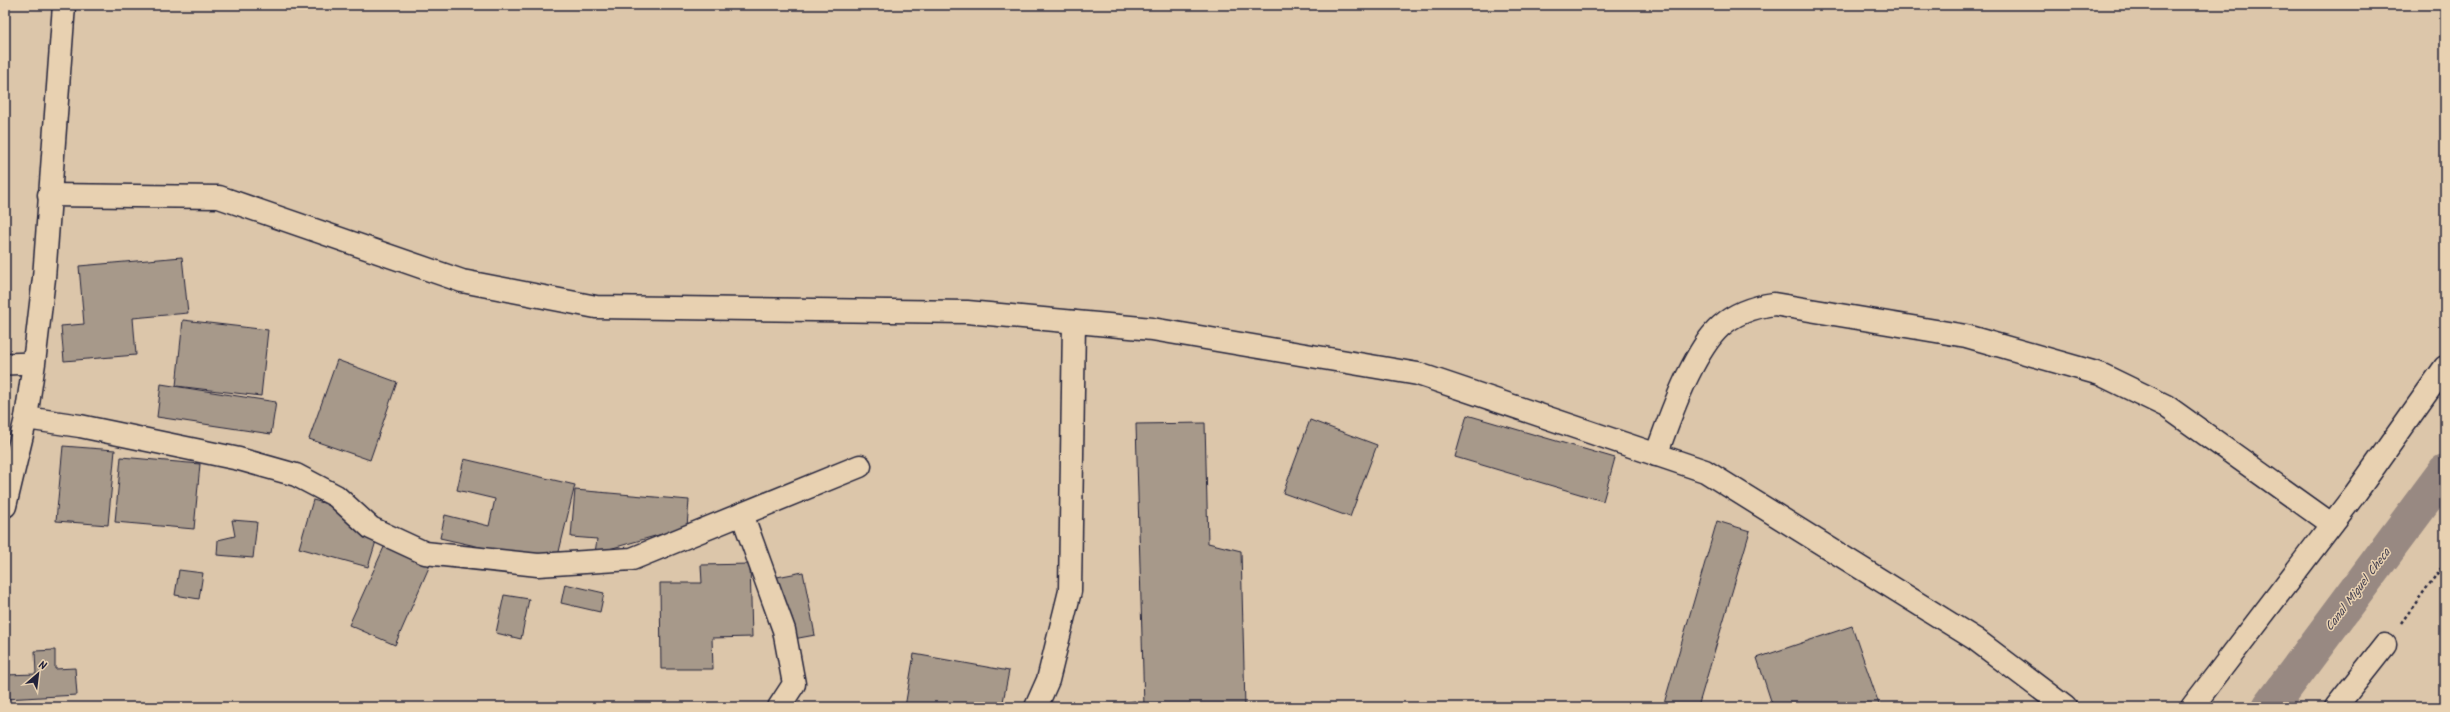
<svg xmlns="http://www.w3.org/2000/svg" width="2450" height="712" font-family="Kalam,sans-serif">
<style>
.lines{fill:none;stroke-linecap:round;stroke-linejoin:round}
.canal{stroke:#988982;stroke-width:36}
.building{fill:#a7998a;stroke:#22223b}
.lane-casing{stroke:#22223b;stroke-width:24}
.street-casing{stroke:#22223b;stroke-width:25}
.secondary-casing{stroke:#22223b;stroke-width:25}
.path{stroke:#22223b;stroke-width:2.5;stroke-dasharray:3 3;stroke-linecap:butt}
.lane{stroke:#e8d1b1;stroke-width:21}
.street{stroke:#e8d1b1;stroke-width:22}
.secondary{stroke:#e8d1b1;stroke-width:22}
.labels{text-anchor:middle;dominant-baseline:central;stroke-width:3;stroke-linejoin:round;paint-order:stroke}
.water-label{font-size:12px;font-style:italic;fill:#454150;stroke:#e8d1b1}
</style>
<rect width="100%" height="100%" fill="#dcc6aa"/>
<filter id="ink" filterUnits="userSpaceOnUse"><feTurbulence type="fractalNoise" baseFrequency=".025" numOctaves="2"/><feDisplacementMap in="SourceGraphic" scale="8" xChannelSelector="R" yChannelSelector="G"/><feConvolveMatrix kernelMatrix="1 2 1 2 8 2 1 2 1" color-interpolation-filters="sRGB"/></filter>
<g filter="url(#ink)">
<g class="lines">
<path class="canal" d="M2270 707 2445 472"/>
</g>
<g class="building">
<path d="M182 257 188 313 133 318 136 355 64 361 61 326 84 324 79 266Z"/>
<path d="M183 320 268 330 261 396 176 386Z"/>
<path d="M337 360 397 382 370 460 309 439Z"/>
<path d="M161 384 276 402 271 434 157 417Z"/>
<path d="M1467 415 1615 458 1603 501 1455 457Z"/>
<path d="M1310 420 1377 445 1350 517 1283 493Z"/>
<path d="M1205 423 1208 543 1241 551 1245 707H1144L1136 424Z"/>
<path d="M63 446 115 450 108 525 56 521Z"/>
<path d="M121 457 200 464 194 529 115 522Z"/>
<path d="M464 459 575 485 556 564 440 538 445 515 489 526 495 499 457 490Z"/>
<path d="M575 490 689 500 687 527 595 553 597 539 571 537Z"/>
<path d="M313 500 341 508 377 538 368 567 299 548Z"/>
<path d="M232 520 257 522 253 558 217 555 218 540 235 536Z"/>
<path d="M1717 521 1750 531 1698 707H1663Z"/>
<path d="M385 545 430 565 395 645 349 625Z"/>
<path d="M750 564 752 637 712 638 713 669H661L660 583H702L701 565Z"/>
<path d="M179 570 203 573 199 599 175 595Z"/>
<path d="M803 572 815 635 788 640 777 577Z"/>
<path d="M565 584 604 593 600 612 561 603Z"/>
<path d="M504 595 529 599 521 639 496 633Z"/>
<path d="M1852 626 1880 707H1773L1757 658Z"/>
<path d="M55 650V669L75 668 77 695 5 699V675L36 674 35 651Z"/>
<path d="M914 654 1009 671 1002 707H905Z"/>
<path d="M1135 701 1136 707H1100V705Z"/>
</g>
<g class="lines">
<g class="lane-casing">
<path id="lane" d="M5 364 34 363"/>
</g>
<g class="street-casing">
<g id="street">
<path d="M49 195 219 197 462 281 596 307 967 312 1152 329 1418 374 1705 471 1975 639 2065 707"/>
<path d="M26 418 80 426 239 459 296 475 336 496 371 528 425 553 538 565 632 559 860 466"/>
<path d="M1656 455C1666 428 1675 401 1688 375 1709 333 1725 311 1774 304L1966 336 2100 374 2166 406 2331 524"/>
<path d="M742 514 784 630 794 684 779 707"/>
<path d="M1036 707 1048 680 1070 591 1074 322"/>
<path d="M2192 707 2355 494 2445 367"/>
<path d="M2336 707 2385 645"/>
</g>
</g>
<g class="secondary-casing">
<path id="secondary" d="M5 506 26 418 34 363 44 278 64 5"/>
</g>
<path class="path" d="M2401 623 2445 563"/>
<use href="#lane" class="lane"/>
<use href="#street" class="street"/>
<use href="#secondary" class="secondary"/>
</g>
</g>
<g class="labels">
<g class="water-label">
<text transform="translate(2358 590) rotate(-53)">Canal Miguel Checa</text>
</g>
</g>
<rect width="2450" height="712" fill="none" stroke="#e8d1b1" stroke-width="20"/>
<rect x="10" y="10" width="2430" height="692" fill="none" stroke="#22223b" stroke-width="1.5" filter="url(#ink)"/>
<g transform="translate(38 674) rotate(28)" stroke="#e8d1b1" stroke-width="3" paint-order="stroke">
<path d="M0-3L7 15L0 10L-7 15Z" fill="#22223b"/>
<text y="-6" font-size="11" font-weight="bold" text-anchor="middle" fill="#22223b">N</text>
</g>
</svg>
